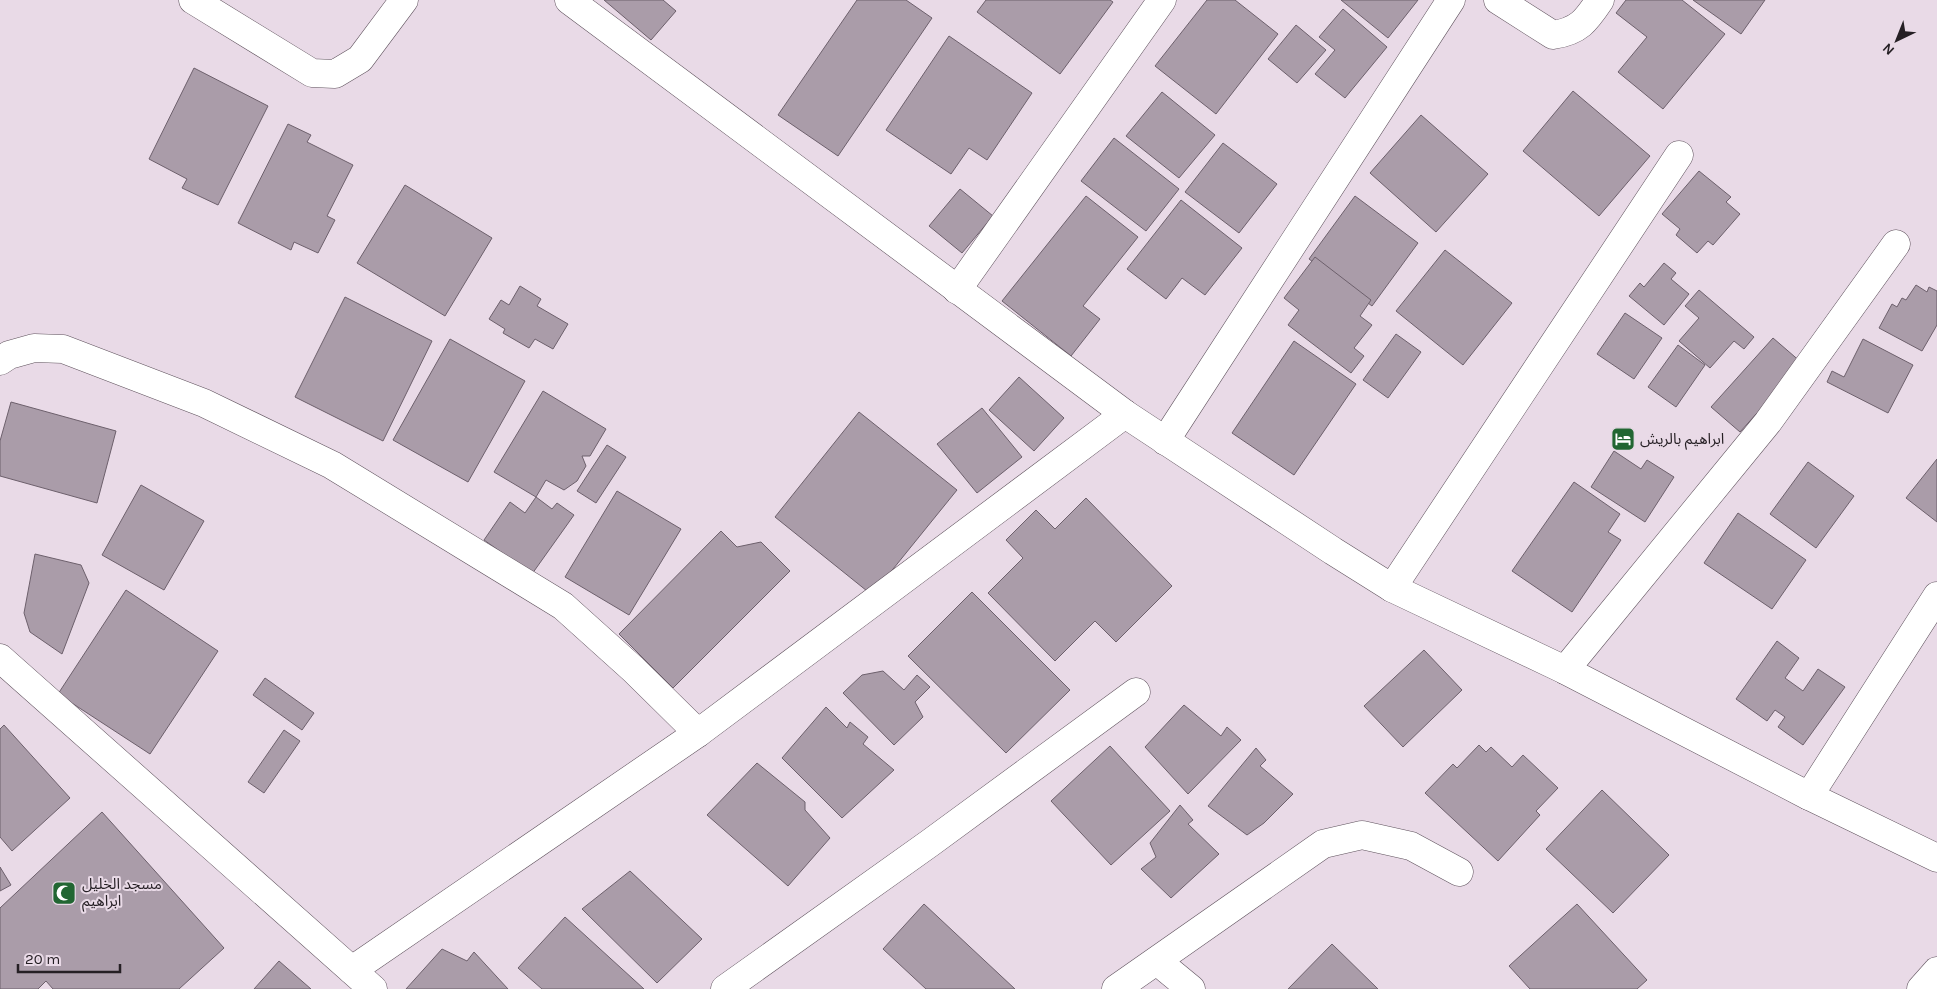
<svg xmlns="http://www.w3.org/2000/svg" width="1937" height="989" font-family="Karla,'Noto Sans Arabic',sans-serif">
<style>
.building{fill:#aa9ca9;stroke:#6d606c}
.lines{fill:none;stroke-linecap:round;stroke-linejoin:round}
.minor-casing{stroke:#5f525d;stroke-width:29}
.minor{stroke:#fff;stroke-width:28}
.labels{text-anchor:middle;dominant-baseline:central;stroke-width:4;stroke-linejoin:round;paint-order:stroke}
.poi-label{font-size:15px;fill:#251f24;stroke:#e9dae7;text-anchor:start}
</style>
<rect width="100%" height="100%" fill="#e9dae7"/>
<g class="building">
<path d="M604 0H663L676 11 651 40Z"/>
<path d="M857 0H906L932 18 838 156 778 115Z"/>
<path d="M986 0H1110L1113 2 1060 74 977 12Z"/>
<path d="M1207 0H1235L1278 34 1216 114 1155 66Z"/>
<path d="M1341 0H1418L1388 38Z"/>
<path d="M1626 0H1682L1725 34 1663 109 1618 72 1647 37 1616 13Z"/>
<path d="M1693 0H1765L1741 34Z"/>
<path d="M1343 9 1387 47 1345 98 1315 74 1335 50 1319 37Z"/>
<path d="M1296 25 1326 50 1297 83 1268 59Z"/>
<path d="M949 36 1032 93 987 160 969 148 951 174 886 130Z"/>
<path d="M194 68 268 106 218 205 182 188 187 179 149 159Z"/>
<path d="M1573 91 1650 156 1599 216 1523 151Z"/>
<path d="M1162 92 1215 135 1179 178 1126 136Z"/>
<path d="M1421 115 1488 174 1436 232 1370 173Z"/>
<path d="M288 124 311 135 307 142 353 165 327 216 335 220 318 253 294 242 291 250 238 223Z"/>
<path d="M1114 138 1179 189 1146 231 1081 181Z"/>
<path d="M1223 143 1277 184 1239 233 1185 192Z"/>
<path d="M1699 171 1731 197 1726 202 1740 214 1713 245 1708 241 1697 253 1676 235 1680 229 1662 214Z"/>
<path d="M405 185 492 238 445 316 357 263Z"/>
<path d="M960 189 993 216 962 253 929 226Z"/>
<path d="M1086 196 1138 237 1083 306 1100 319 1071 356 1002 301Z"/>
<path d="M1355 196 1418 243 1372 306 1309 259Z"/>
<path d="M1181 200 1242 248 1205 295 1182 278 1166 299 1127 269Z"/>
<path d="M1445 250 1512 303 1463 365 1396 311Z"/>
<path d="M1315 257 1371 300 1360 316 1372 325 1354 348 1364 356 1351 373 1288 325 1299 310 1284 298Z"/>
<path d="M1664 263 1676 273 1671 279 1689 294 1664 325 1629 296 1640 283 1644 287Z"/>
<path d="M1916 285 1927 292 1929 287 1937 291V325L1922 351 1879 328 1892 304 1897 307 1902 298 1906 300Z"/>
<path d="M520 286 541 299 537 306 568 324 553 349 535 339 529 348 503 333 505 329 489 319 501 300 509 305Z"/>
<path d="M1699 290 1754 337 1744 349 1734 341 1710 368 1679 341 1699 318 1685 306Z"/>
<path d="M345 297 432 341 383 441 295 397Z"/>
<path d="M1625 313 1662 338 1634 379 1597 354Z"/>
<path d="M1396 334 1421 352 1388 398 1363 380Z"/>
<path d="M1773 338 1802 363 1740 432 1711 407Z"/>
<path d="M450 339 525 381 468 482 393 440Z"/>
<path d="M1863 339 1913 365 1888 413 1827 382 1832 371 1844 377Z"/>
<path d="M1294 341 1356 384 1294 475 1232 433Z"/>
<path d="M1678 345 1705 365 1676 407 1648 387Z"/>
<path d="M1019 377 1064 418 1034 451 989 410Z"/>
<path d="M543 391 606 429 590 456H582L586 466 577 481 564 490 546 480 536 497 494 472Z"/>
<path d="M11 402 116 431 97 503 0 476V441Z"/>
<path d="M982 408 1022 457 977 493 937 444Z"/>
<path d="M859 412 957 490 872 595 775 517Z"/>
<path d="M607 445 626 457 596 503 577 491Z"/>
<path d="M1614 451 1641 469 1647 460 1674 477 1645 522 1591 487Z"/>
<path d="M1937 459V522L1906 498Z"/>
<path d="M1808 462 1854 496 1816 548 1770 514Z"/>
<path d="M1574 482 1620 514 1608 532 1621 540 1572 612 1512 571Z"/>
<path d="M141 485 204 521 164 590 102 555Z"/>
<path d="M617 491 681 529 629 615 565 577Z"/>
<path d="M536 497 552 509 557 503 574 515 532 574 484 540 510 502 525 513Z"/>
<path d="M1086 498 1172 586 1116 642 1095 621 1055 661 988 593 1023 558 1006 540 1036 510 1055 529Z"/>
<path d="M1738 513 1806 560 1772 609 1704 563Z"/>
<path d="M721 531 737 547 761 542 790 571 673 688 619 634Z"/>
<path d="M35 554 81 565 89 583 62 654 30 632 24 613Z"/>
<path d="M126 590 218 651 150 754 58 694Z"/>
<path d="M972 592 1070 690 1006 753 908 656Z"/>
<path d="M1777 641 1799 658 1785 678 1803 691 1818 669 1845 687 1803 745 1778 727 1785 717 1775 710 1767 721 1736 699Z"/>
<path d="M1424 650 1462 690 1403 747 1364 706Z"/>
<path d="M883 671 904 690 917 675 930 687 915 702 923 717 894 745 843 693 862 675Z"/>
<path d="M265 678 314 713 302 730 253 695Z"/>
<path d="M1184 705 1221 736 1227 727 1241 740 1188 794 1145 747Z"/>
<path d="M826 707 847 728 850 722 868 737 863 744 894 770 842 818 782 758Z"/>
<path d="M4 725 70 798 12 851 0 837V729Z"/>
<path d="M284 730 300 741 264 793 248 782Z"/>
<path d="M1479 745 1486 752 1491 747 1512 767 1523 755 1558 788 1536 811 1540 815 1498 861 1425 793 1453 764 1457 768Z"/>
<path d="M1110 746 1170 811 1111 865 1051 801Z"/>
<path d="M1256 748 1266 760 1260 766 1293 794 1264 823 1247 835 1208 806Z"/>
<path d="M757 763 805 802V810L830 838 788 886 707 815Z"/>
<path d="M1602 790 1669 855 1613 913 1546 849Z"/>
<path d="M1180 805 1193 820 1188 824 1219 854 1171 898 1141 869 1156 857 1150 843Z"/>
<path d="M102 812 224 948 179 989H53L46 981 38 989H0V908Z"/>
<path d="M0 867 11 885 0 891Z"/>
<path d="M630 871 702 939 657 983 582 909Z"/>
<path d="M924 904 1015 989H926L883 949Z"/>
<path d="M1577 904 1647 980 1637 989H1530L1509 966Z"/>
<path d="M565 917 644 989H542L518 968Z"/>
<path d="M1332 944 1378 989H1288Z"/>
<path d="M442 949 467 961 474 952 508 989H406Z"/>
<path d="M279 961 311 989H254Z"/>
</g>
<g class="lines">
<g class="minor-casing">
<g id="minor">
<path d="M193 0 312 73 335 74 360 59 404 0"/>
<path d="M569 0 1125 414 1333 551 1392 588 1565 670 1809 796 1937 858"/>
<path d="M1498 0 1553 35C1579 31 1586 21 1600 0"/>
<path d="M957 290 1162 0"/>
<path d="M0 361 9 355 34 348 63 349 204 403 332 465 563 606 633 669 698 733"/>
<path d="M1165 441 1451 0"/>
<path d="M1392 588 1679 155"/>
<path d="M0 658 373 989"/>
<path d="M1565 670 1768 422 1896 244"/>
<path d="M1809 796 1937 596"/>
<path d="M1157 961 1191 989"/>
<path d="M352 970 698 733 1125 414"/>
<path d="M725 989 930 843 1136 692"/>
<path d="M1116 989 1323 844 1362 835 1411 846 1459 872"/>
<path d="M1921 989 1937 971"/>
</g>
</g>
<use href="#minor" class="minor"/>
</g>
<defs>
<g id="hotel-square" transform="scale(1.25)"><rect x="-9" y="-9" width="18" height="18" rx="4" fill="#216632" stroke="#e9dae7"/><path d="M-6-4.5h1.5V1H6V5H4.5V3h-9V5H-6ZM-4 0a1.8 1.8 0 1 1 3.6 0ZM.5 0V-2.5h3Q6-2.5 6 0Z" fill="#fff"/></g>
<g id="mosque-square" transform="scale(1.25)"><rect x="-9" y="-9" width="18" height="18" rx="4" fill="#216632" stroke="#e9dae7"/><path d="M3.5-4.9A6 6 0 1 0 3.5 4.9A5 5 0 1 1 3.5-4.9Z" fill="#fff"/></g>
</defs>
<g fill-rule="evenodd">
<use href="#hotel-square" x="1623" y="439"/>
<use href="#mosque-square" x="64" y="893"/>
</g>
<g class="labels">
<g class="poi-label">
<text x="1640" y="439">ابراهيم بالريش</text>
<text x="82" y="884">مسجد الخليل<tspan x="82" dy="17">ابراهيم</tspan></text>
</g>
</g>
<g transform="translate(1897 40) rotate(223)" stroke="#e9dae7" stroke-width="4" paint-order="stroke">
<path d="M0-4L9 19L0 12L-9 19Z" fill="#251f24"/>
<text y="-8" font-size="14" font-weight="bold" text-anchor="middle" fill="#251f24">N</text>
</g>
<path d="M18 964v8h102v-8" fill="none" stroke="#251f24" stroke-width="2.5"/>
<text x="25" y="964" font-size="15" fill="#251f24" stroke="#e9dae7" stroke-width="4" paint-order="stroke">20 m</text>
</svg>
